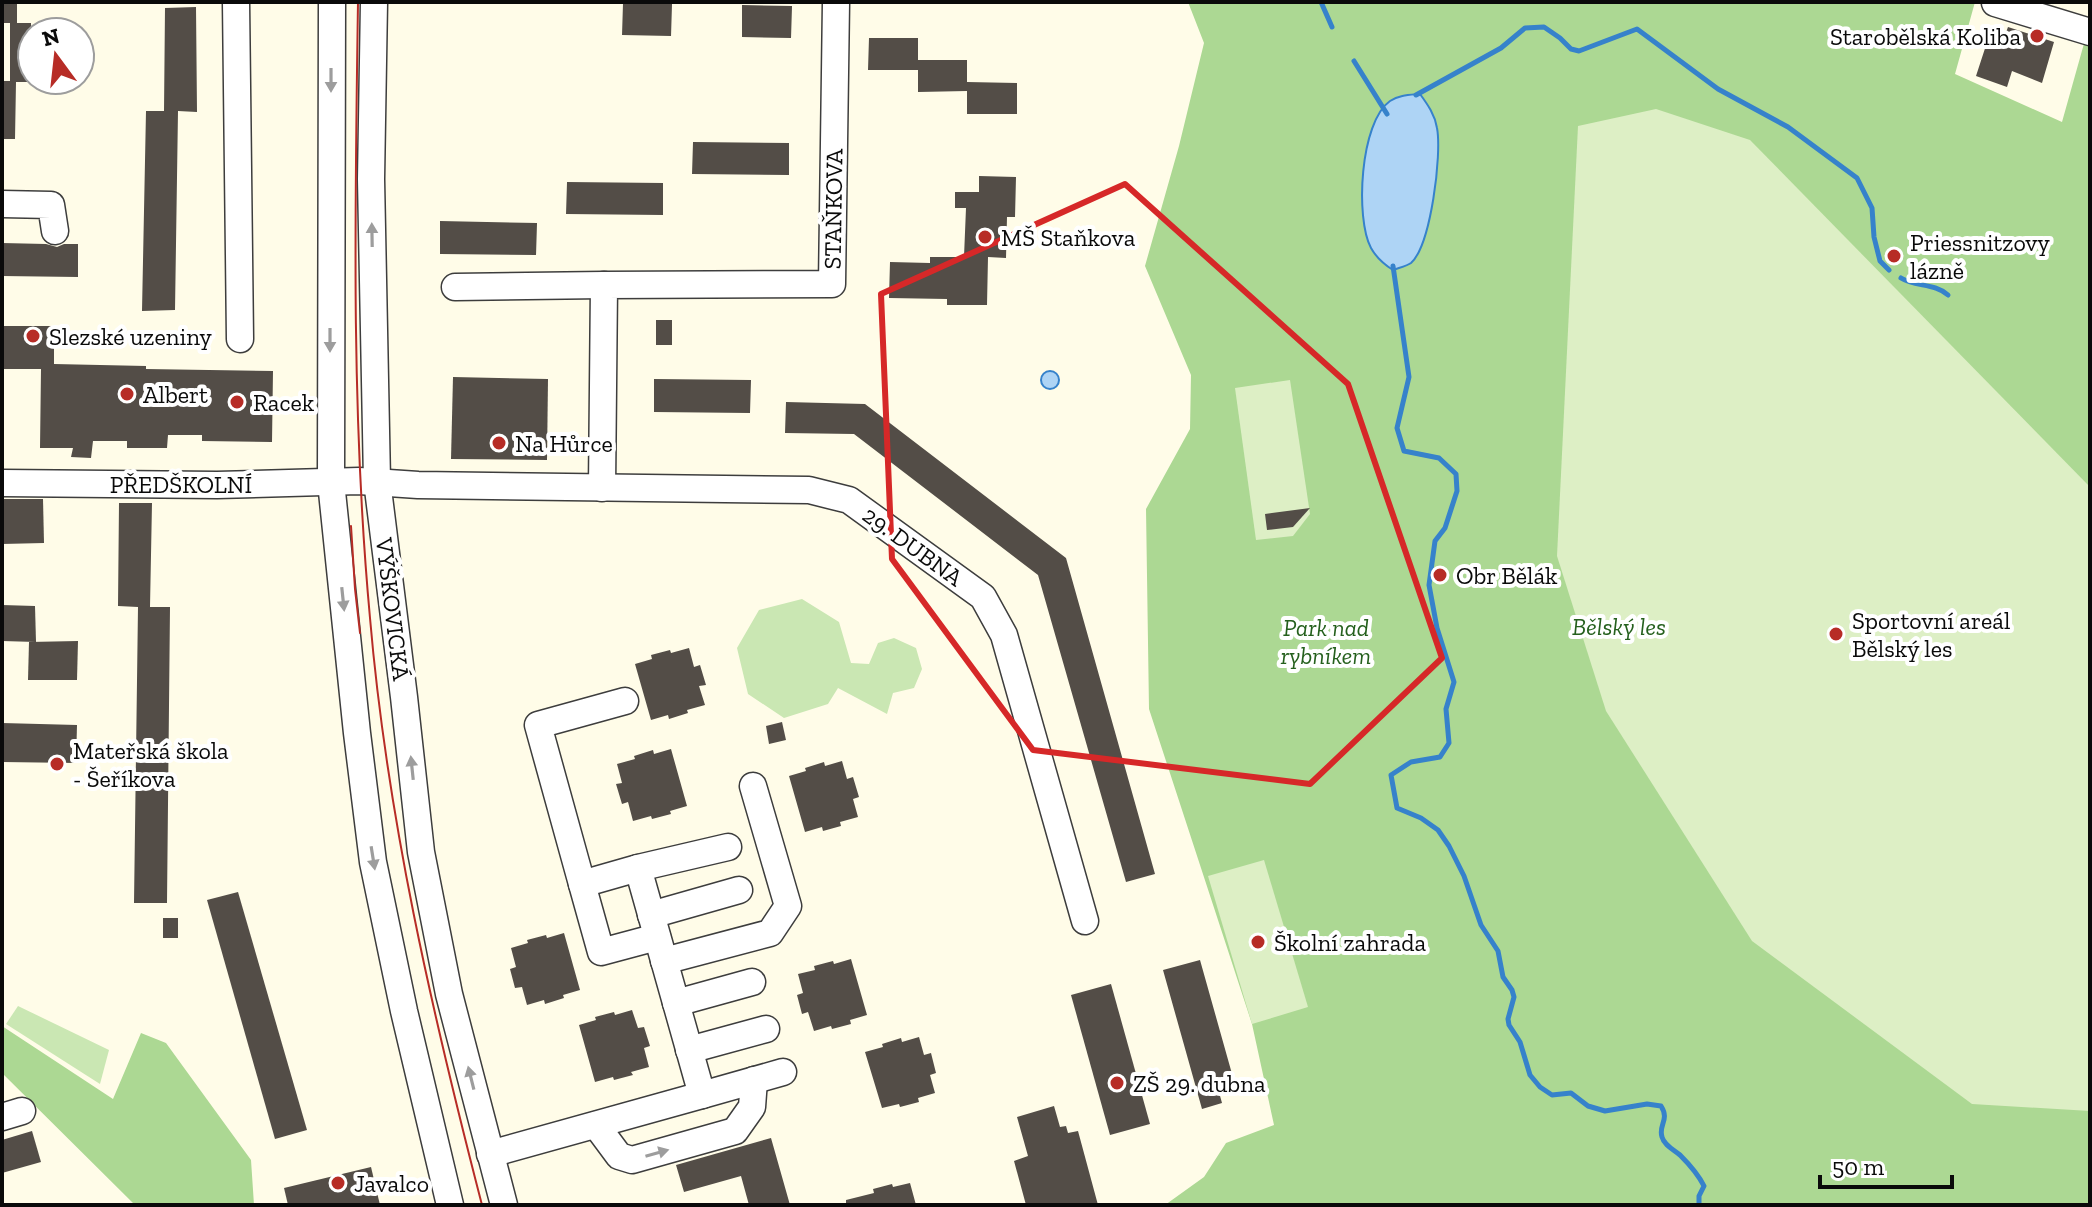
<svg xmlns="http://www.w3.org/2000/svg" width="2092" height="1207" font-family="'Zilla Slab',serif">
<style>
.green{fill:#cae7b3}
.forest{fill:#acd893}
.pitch{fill:#ddefc5}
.water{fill:#aed4f5;stroke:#3682cb;stroke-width:2}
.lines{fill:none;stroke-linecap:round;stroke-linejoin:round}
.stream{stroke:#3682cb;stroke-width:5}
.building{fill:#534d47}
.minor-casing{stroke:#3d3d3d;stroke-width:29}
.minor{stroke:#fff;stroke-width:26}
.tram{stroke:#b72c26;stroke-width:2}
.oneway{fill:#9d9d9d}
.marked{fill:none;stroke:#d62828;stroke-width:6;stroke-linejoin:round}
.poi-dot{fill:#b72c26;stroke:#fff;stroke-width:3}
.labels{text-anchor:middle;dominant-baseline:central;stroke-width:8;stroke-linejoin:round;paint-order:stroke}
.poi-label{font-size:24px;fill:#0a0a0a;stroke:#fff;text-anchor:start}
.street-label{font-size:24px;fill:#0a0a0a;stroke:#fff}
.park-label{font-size:24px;font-style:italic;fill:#25601d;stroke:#fff}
</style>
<rect width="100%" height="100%" fill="#fffce8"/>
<g class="green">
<path d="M802 599 839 622 851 663 869 664 878 643 894 638 916 648 922 669 914 688 893 693 887 714 838 688 828 704 784 718 748 694 737 648 759 610Z"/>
<path d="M18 1006 109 1050 100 1084 6 1024Z"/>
</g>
<g class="forest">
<path d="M1188 2H1975L1955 74 2062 122 2085 40 2090 41V1205H1165L1204 1177 1226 1143 1274 1125 1252 1024 1149 709 1146 509 1190 429 1191 375 1145 266 1179 146 1204 43Z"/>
<path d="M2 1026 113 1099 141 1033 166 1043 251 1160 254 1205H135L2 1073Z"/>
</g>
<g class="pitch">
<path d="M1656 109 1750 140 2090 487V1111L1972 1104 1752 941 1606 711 1557 556 1578 126Z"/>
<path d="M1290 380 1310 514 1293 536 1256 540 1235 388Z"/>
<path d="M1264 860 1308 1007 1252 1024 1208 876Z"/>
</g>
<g class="water">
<path d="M1420 94C1428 105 1435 115 1437 128 1442 154 1431 245 1411 263 1407 266 1398 268 1393 270 1385 265 1376 257 1371 248 1355 218 1360 122 1390 101 1399 95 1409 95 1420 94Z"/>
<circle cx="1050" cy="380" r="9"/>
</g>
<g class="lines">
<g class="stream">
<path d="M1321 2 1332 27"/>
<path d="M1354 61 1387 114"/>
<path d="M1416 95 1501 48 1525 28 1544 27 1560 38 1571 49 1579 51 1637 29 1718 89 1788 127 1857 178 1872 208 1874 237 1880 261 1889 270"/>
<path d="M1393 266 1409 377 1397 428 1404 451 1439 458 1456 474 1457 491 1445 528 1435 541 1429 585 1437 628 1454 682 1446 709 1449 743 1440 757 1411 762 1391 775 1397 808 1421 818 1438 830 1449 846 1464 876 1481 925 1498 951 1503 977 1512 990 1514 997 1508 1019 1509 1025 1520 1042 1530 1075 1540 1087 1552 1095 1571 1093 1588 1106 1605 1111 1647 1104 1661 1106C1670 1120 1658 1125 1662 1137 1664 1145 1674 1150 1680 1155 1689 1164 1698 1174 1704 1186L1699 1196V1205"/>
<path d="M1901 278C1915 287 1935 283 1948 295"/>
</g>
</g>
<g class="building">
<rect x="2" y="2" width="15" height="21"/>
<path d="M623 3 672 4 671 36 622 35Z"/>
<path d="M742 5 792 6 791 38 742 37Z"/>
<path d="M196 7 197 112 178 111 175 310 142 311 146 111H164L165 8Z"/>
<path d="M10 23H31L32 82H16L15 139H2V81H10Z"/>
<path d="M2008 27 2054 42 2042 83 2012 71 2007 87 1976 76 1991 30 2005 35Z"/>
<path d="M869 38H918V60H967V82L1017 83V114H967V91L918 92V70H868Z"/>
<path d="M693 142 789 143V175L692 174Z"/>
<path d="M979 176 1016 177 1015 217H1007L1006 258 988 257 987 305H947V299L889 298 890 262 930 263V257H964L966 208H955V192H979Z"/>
<path d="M567 182 663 183V215L566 214Z"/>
<path d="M440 221 537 223 536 255 440 254Z"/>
<path d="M2 243 46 244 57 247 64 244H78V277L2 276Z"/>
<rect x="656" y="320" width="16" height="25"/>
<path d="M2 326H54V364L146 366V369L273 371 272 442 202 441V435H168L167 448H127V441H93L91 458 71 457 73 448H40L41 369H2Z"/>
<path d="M453 377 548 379 547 460 451 459Z"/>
<path d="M654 379 751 380 750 413 654 412Z"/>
<path d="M786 402 865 404 1066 558 1155 874 1126 882 1038 575 854 434 785 433Z"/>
<path d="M2 499H43L44 543 2 544Z"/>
<path d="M119 503H152L150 607H170L167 903H134L138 607 118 606Z"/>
<path d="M1310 508 1293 527 1267 530 1265 514Z"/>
<path d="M2 605 35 606 36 642 2 641Z"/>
<path d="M78 641 77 680H28L29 642Z"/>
<path d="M689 648 694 667 700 665 706 685 699 686 705 705 687 710 688 713 669 719 668 715 651 720 635 664 652 659 651 655 670 650 671 653Z"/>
<path d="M782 722 786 740 769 744 766 726Z"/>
<path d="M2 723 77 725 76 763 2 762Z"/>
<path d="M671 749 687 806 670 811 671 814 652 819 651 816 633 821 628 802 622 804 616 784 622 783 617 764 635 759 634 756 653 750 654 754Z"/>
<path d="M842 761 847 779 853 777 859 797 853 799 858 817 840 822 841 826 823 831 822 827 805 832 789 776 806 771 805 768 824 762 825 766Z"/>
<path d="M238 892 307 1130 275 1139 207 900Z"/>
<rect x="163" y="918" width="15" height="20"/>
<path d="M564 933 580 990 563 995 564 998 545 1004 544 1000 527 1005 522 987 515 988 510 969 516 967 511 948 528 943 527 940 546 935 547 938Z"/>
<path d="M851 959 867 1015 850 1020 851 1024 832 1029 831 1026 814 1031 808 1012 802 1014 797 995 803 993 798 974 815 970 814 966 833 961 834 964Z"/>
<path d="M1200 960 1234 1081 1217 1085 1222 1103 1202 1109 1163 970Z"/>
<path d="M1111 984 1150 1124 1110 1135 1071 995Z"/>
<path d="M632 1010 638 1028 644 1027 650 1046 644 1048 649 1067 631 1072 633 1075 614 1080 613 1077 595 1082 579 1025 596 1020 595 1017 614 1012 615 1015Z"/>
<path d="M919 1037 924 1055 931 1053 936 1073 930 1075 935 1093 918 1098 919 1102 900 1107 899 1104 882 1108 865 1052 883 1047 882 1044 901 1038 902 1042Z"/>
<path d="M1054 1106 1060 1127 1066 1126 1068 1133 1078 1131 1098 1205H1026L1014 1161 1028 1156 1017 1117Z"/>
<path d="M32 1131 41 1162 2 1173V1140Z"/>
<path d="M771 1138 790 1205H749L741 1176 684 1192 676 1165Z"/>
<path d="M371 1167 380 1205H288L284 1188Z"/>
<path d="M910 1183 916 1205H846V1200L874 1193 873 1189 892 1184 893 1187Z"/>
</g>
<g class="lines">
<g class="minor-casing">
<g id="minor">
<path d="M236 2 240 339"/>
<path d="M332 2 331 482 357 733 373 862 404 1011 450 1205"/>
<path d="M374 2 371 179 377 481 404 697 421 852 449 994 504 1205"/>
<path d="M1995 3 2090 32"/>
<path d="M2 204 51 205 55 231"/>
<path d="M455 287 604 285"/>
<path d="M2 483 217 485 359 481 418 485 809 490 849 500 983 597 1004 635 1085 921"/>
<path d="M602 488 604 285 832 284 836 2"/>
<path d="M625 701 538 725 582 884 638 868 702 1095 783 1072"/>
<path d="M638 868 728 847"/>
<path d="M582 884 601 952 657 937"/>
<path d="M651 915 739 890"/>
<path d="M664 961 770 933 788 906 753 786"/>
<path d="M676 1003 752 982"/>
<path d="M689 1050 766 1029"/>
<path d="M2 1117 22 1111"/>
<path d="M596 1125 619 1156 632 1160 735 1131 752 1107 754 1080"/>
<path d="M490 1154 702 1095"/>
</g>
</g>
<use href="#minor" class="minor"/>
<g class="tram">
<path d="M358 2C355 208 351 413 370 618 387 817 432 1012 482 1205"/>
<path d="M351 526 355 589 360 633"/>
</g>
</g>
<defs><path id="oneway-solid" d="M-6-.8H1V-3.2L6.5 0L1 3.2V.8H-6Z" transform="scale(2)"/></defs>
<g class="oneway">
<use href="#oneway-solid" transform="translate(331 80) rotate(90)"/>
<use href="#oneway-solid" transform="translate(372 235) rotate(-91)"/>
<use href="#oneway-solid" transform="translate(330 340) rotate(90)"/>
<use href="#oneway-solid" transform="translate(343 599) rotate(84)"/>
<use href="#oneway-solid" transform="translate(412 768) rotate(-96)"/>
<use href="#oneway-solid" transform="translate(373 858) rotate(81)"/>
<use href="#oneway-solid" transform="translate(471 1078) rotate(-104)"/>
<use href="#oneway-solid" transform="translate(657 1153) rotate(-16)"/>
</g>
<path class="marked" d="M1125 184 1348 384 1442 658 1310 784 1033 750 892 559 881 294Z"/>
<g class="poi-dot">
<circle cx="2037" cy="36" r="8"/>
<circle cx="985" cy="237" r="8"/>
<circle cx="1894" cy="256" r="8"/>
<circle cx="33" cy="336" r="8"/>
<circle cx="127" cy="394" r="8"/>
<circle cx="237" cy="402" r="8"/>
<circle cx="499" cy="443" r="8"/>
<circle cx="1440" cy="575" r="8"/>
<circle cx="1836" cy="634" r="8"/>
<circle cx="57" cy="764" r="8"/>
<circle cx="1258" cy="942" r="8"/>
<circle cx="1117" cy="1083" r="8"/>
<circle cx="338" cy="1183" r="8"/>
</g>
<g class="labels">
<g class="poi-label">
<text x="2021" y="36" text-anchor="end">Starobělská Koliba</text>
<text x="1001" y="237">MŠ Staňkova</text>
<text x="1910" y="242">Priessnitzovy<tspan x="1910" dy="28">lázně</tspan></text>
<text x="49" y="336">Slezské uzeniny</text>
<text x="143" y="394">Albert</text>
<text x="253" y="402">Racek</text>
<text x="515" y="443">Na Hůrce</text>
<text x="1456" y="575">Obr Bělák</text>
<text x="1852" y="620">Sportovní areál<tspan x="1852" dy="28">Bělský les</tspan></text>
<text x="73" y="750">Mateřská škola<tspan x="73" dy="28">- Šeříkova</tspan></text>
<text x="1274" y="942">Školní zahrada</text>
<text x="1133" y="1083">ZŠ 29. dubna</text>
<text x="354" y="1183">Javalco</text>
</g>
<g class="street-label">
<text transform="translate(833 209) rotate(-89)">STAŇKOVA</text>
<text x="181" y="484">PŘEDŠKOLNÍ</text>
<text transform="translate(913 546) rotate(36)">29. DUBNA</text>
<text transform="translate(393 609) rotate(83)">VÝŠKOVICKÁ</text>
</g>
<g class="park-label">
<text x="1619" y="626">Bělský les</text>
<text x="1326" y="627">Park nad<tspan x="1326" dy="28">rybníkem</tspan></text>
</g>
</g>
<rect width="2092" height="1207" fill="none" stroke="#0a0a0a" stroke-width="8"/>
<g transform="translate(56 56) rotate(345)"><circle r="38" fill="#ffffff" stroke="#9d9d9d" stroke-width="2"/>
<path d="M0-6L14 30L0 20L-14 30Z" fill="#b72c26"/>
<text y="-12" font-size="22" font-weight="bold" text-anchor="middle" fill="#0a0a0a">N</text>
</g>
<path d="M1820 1175v12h132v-12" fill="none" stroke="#0a0a0a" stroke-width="4"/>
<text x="1832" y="1175" font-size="24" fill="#0a0a0a" stroke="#ffffff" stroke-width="6" paint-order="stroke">50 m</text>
</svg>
